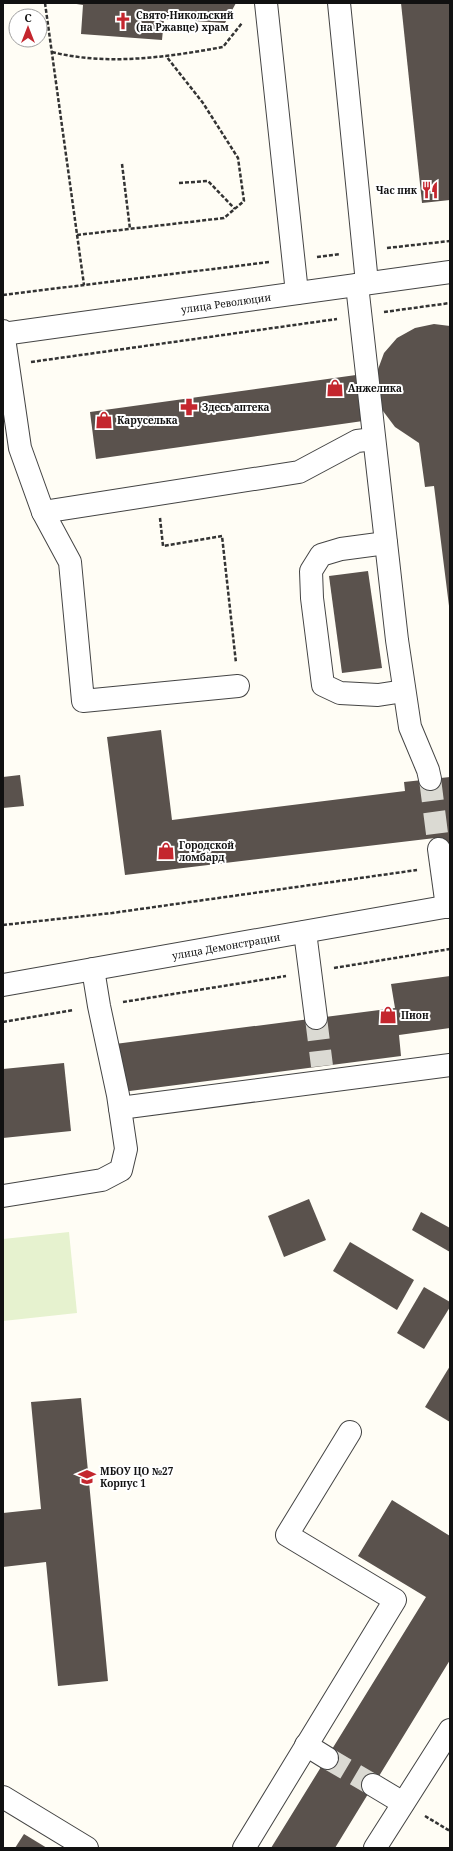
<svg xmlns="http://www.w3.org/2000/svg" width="453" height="1851" font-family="'Noto Serif',serif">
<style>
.pitch{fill:#e6f2cf}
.building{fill:#5a524d}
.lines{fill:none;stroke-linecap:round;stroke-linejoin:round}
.minor-tunnel{stroke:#dbdad3;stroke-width:22;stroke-dasharray:22 11;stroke-linecap:butt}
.minor-casing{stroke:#444;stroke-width:24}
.path{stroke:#333;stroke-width:2.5;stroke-dasharray:4 2;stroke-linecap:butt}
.minor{stroke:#fff;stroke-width:22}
.labels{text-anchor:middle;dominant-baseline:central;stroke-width:4;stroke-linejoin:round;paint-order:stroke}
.poi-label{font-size:10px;font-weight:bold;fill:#111;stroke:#fff;text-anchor:start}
.street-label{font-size:10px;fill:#111;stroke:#fff}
</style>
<rect width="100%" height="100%" fill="#fffdf5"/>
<path class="pitch" d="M69 1232 77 1313 3 1321V1239Z"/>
<g class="building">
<path d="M70 3H236L225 23 164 19 162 40 81 34 83 5Z"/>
<path d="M401 3H450V200L422 203Z"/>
<path d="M434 324 450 326 449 606 434 486 425 487 419 443 395 427 383 411 379 401 377 372 384 353 397 338 415 328Z"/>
<path d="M356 375 363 421 96 459 90 412Z"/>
<path d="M368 571 382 668 342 673 329 576Z"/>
<path d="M161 730 172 820 405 791 404 782 450 777V848L436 850 435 838 125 875 107 737Z"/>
<path d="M20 775 24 806 3 808V777Z"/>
<path d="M450 976V1028L399 1035 401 1056 122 1092 115 1044 395 1008 391 984Z"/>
<path d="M64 1063 71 1131 3 1138V1069Z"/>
<path d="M309 1199 326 1240 284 1257 268 1216Z"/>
<path d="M421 1212 450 1228V1252L412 1230Z"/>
<path d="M350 1242 414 1280 397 1310 333 1271Z"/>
<path d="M424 1287 450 1302V1307L424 1349 397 1333Z"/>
<path d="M450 1366V1422L425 1407Z"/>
<path d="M81 1398 108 1681 58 1686 46 1562 3 1567V1513L41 1509 31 1402Z"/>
<path d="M392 1500 450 1536V1660L335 1848H271L426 1597 358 1556Z"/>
<path d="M24 1834 47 1848H15Z"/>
</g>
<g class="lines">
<g class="minor-tunnel">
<path d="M430 779 439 849"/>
<path d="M316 1018 322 1066"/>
<path d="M327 1758 373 1785"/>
</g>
<g class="minor-casing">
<g id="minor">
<path d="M266 3 297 293"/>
<path d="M339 3 367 283"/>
<path d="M357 285 397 640 410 727 428 770 430 779"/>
<path d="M3 331 20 448 43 512 70 562 83 701 238 686"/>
<path d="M3 334 450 272"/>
<path d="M43 512 299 472 357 441 374 439"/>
<path d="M386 543 341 549 321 555 311 571 312 598 323 685 340 693 378 695 404 691"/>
<path d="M439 849 447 907"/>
<path d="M305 932 316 1018"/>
<path d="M3 985 450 906"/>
<path d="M120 1108 450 1065"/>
<path d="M3 1196 102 1180 121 1170 126 1149 118 1095 99 1006 93 969"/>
<path d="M306 1745 327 1758"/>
<path d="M373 1785 403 1803"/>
<path d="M3 1797 87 1848"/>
<path d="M244 1848 395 1600 287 1535 350 1432"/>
<path d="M375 1848 450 1730"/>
</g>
</g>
<g class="path">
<path d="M45 3 84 285"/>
<path d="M52 52C107 66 168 57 223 47L242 23"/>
<path d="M122 164 130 229"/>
<path d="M179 183 208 181 235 209"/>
<path d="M77 235 224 218 244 201 238 158 203 103 166 56"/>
<path d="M387 248 450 241"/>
<path d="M317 257 340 254"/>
<path d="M3 295 269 262"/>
<path d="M384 312 450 303"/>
<path d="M31 362 337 319"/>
<path d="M160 518 163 546 222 536 236 663"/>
<path d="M3 925 112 913 417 870"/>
<path d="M334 968 450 949"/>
<path d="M123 1002 286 976"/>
<path d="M3 1022 74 1010"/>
<path d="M425 1816 450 1831"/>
</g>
<use href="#minor" class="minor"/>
</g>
<defs>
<g id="church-bare" transform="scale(1.38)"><path d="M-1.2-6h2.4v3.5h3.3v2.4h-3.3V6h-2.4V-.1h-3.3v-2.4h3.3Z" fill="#c4262e" stroke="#fff" stroke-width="2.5" paint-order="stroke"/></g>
<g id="restaurant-bare" transform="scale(1.38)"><path d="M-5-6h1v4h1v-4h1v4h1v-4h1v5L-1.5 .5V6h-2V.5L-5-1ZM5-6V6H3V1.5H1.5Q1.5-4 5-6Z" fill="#c4262e" stroke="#fff" stroke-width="2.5" paint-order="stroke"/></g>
<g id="shop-bare" transform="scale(1.38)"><path d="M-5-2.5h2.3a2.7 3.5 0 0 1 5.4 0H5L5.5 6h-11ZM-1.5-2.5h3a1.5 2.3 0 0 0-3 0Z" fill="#c4262e" stroke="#fff" stroke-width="2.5" paint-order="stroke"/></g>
<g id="pharmacy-bare" transform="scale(1.38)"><path d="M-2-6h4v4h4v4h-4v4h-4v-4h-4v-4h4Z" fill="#c4262e" stroke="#fff" stroke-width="2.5" paint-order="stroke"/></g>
<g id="school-bare" transform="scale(1.38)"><path d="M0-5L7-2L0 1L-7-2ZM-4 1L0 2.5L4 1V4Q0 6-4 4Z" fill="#c4262e" stroke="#fff" stroke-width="2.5" paint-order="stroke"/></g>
</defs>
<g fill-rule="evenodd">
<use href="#church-bare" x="123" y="21"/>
<use href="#restaurant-bare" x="430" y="190"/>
<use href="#shop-bare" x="335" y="388"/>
<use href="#pharmacy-bare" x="189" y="407"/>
<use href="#shop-bare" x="104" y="420"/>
<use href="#shop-bare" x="166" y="851"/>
<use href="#shop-bare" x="388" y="1015"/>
<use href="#school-bare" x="87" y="1477"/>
</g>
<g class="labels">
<g class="poi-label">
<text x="136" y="15">Свято-Никольский<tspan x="136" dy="12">(на Ржавце) храм</tspan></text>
<text x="417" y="190" text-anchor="end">Час пик</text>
<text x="348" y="388">Анжелика</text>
<text x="202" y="407">Здесь аптека</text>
<text x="117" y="420">Каруселька</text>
<text x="179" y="845">Городской<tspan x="179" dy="12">ломбард</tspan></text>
<text x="401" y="1015">Пион</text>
<text x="100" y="1471">МБОУ ЦО №27<tspan x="100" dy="12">Корпус 1</tspan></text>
</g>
<g class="street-label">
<text transform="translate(226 303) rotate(-8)">улица Революции</text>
<text transform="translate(226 946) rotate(-10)">улица Демонстрации</text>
</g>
</g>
<rect width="453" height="1851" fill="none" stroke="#111111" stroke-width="8"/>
<g transform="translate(28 28)"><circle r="19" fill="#ffffff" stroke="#a0a0a0"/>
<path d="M0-3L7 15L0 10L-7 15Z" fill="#c4262e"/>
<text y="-6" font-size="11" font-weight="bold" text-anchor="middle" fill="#111111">С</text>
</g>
</svg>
